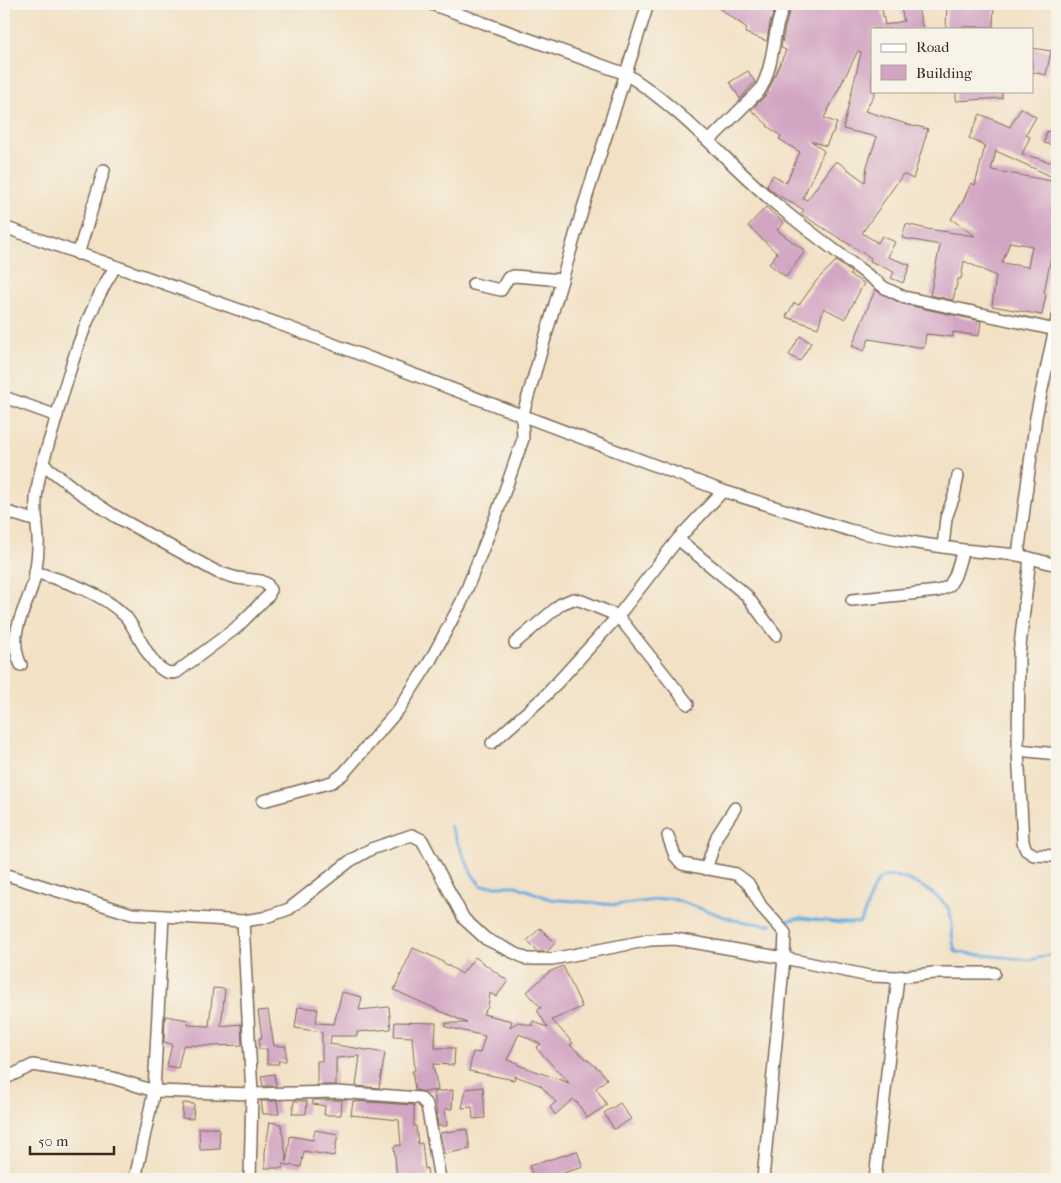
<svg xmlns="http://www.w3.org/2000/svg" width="1061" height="1183" font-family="'IM FELL French Canon',serif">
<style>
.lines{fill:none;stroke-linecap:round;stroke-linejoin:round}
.stream{stroke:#6dafe2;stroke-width:3}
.building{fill:#d2a5c3;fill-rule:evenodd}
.minor-casing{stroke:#7b6a58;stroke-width:14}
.minor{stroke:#fff;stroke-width:11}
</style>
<rect width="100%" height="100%" fill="#f7f3e8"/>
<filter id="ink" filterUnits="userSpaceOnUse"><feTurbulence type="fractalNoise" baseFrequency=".02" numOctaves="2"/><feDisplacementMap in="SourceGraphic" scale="10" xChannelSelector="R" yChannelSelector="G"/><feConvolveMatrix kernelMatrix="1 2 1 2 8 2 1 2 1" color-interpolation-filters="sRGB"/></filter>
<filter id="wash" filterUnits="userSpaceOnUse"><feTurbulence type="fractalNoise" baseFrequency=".0096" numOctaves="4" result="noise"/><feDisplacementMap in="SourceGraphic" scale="20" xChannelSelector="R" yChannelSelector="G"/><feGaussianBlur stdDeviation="1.12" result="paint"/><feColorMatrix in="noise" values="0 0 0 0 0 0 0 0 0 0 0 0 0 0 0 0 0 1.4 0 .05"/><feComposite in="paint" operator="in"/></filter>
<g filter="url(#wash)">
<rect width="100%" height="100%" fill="#f2e1c5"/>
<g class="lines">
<g class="stream">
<path d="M450 826 472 874 481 886H516L550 899 617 905 670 898 734 920 766 925 772 924"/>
<path d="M778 922 801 918 842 923H859C869 911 869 886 882 878 899 869 942 895 949 910 955 924 949 939 956 952L1030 960 1057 953"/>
</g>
</g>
<g id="blocks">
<g class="building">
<path d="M713 4H777L770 23 767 41 745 33 747 28Z"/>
<path d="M792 4H881L885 25 904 21 900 4H917L923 29H872V91H876L865 111 916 127V126L928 129 913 179 903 174 862 233 878 243 882 236 895 242 888 257 910 265 903 283 891 278 894 272 870 261 871 258 801 214 804 210 776 194 767 186 773 175 786 183 800 152 779 139 781 136 767 126 768 125 751 110 767 94 786 50 781 48 785 27ZM858 51 861 52 843 129 877 137 867 166 865 182 838 162H835L807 200 803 198 824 151 811 141 826 146 832 133H833L837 123 824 118Z"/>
<path d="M947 4H994L993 27H960V29H946Z"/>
<path d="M1032 48 1051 51 1046 75 1032 72Z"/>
<path d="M748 71 755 82 740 99 730 82Z"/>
<path d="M956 91H1002V98L956 101Z"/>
<path d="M1021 108 1036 117 1026 135 1030 137 1022 154 1057 164V179L996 151 991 170 1057 182V191L1051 209 1057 210V225L1044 293 1046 294 1042 315 992 306 996 276 964 261 961 279H958L953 300 930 295 940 245 902 238 906 224 927 229 975 236 951 219 963 201 971 183 975 185 985 146 969 138 980 114 1010 127ZM1010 242 1032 246 1028 267 1002 263Z"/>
<path d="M1047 131 1057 134V146L1044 143Z"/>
<path d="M766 207 784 223 777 230 805 251 786 277 769 264 777 253 748 226Z"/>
<path d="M836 261 851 272 850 275 864 283 845 319 824 308 818 328 786 317 794 303 799 305 817 280Z"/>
<path d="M875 290 902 304 981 321 979 336 953 332V337L926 334 924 348 869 339 864 351 852 346Z"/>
<path d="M800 336 811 343 800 361 789 355Z"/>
<path d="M540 928 555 943 547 952H538L527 941Z"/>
<path d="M413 948 436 958 462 974 475 957 508 981 496 997 490 993 488 1007 483 1014 512 1021 510 1027 518 1022 533 1026 531 1024 533 1021 548 1028 537 1010 541 1008 527 992 549 972 563 966 582 1007 552 1020 573 1043 570 1045 601 1071 607 1079 596 1088 607 1105 587 1118 577 1102 576 1103 573 1099 555 1115 550 1107 556 1102 540 1085 515 1076 514 1080 469 1071 473 1052 480 1053 485 1036 446 1027V1023H467L394 990ZM519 1034 541 1044 536 1048 569 1083 518 1065V1063L507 1060Z"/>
<path d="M213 988 225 989 221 1026 241 1024 242 1045 214 1046 185 1045 183 1046 178 1068 167 1066 172 1044 164 1042 165 1016 189 1020 188 1025 209 1026Z"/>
<path d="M342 992 362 997 359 1010 389 1007 391 1029 357 1032V1036H331L330 1044 385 1053 379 1088 356 1086 360 1056 336 1058V1085H317V1061H322V1032L295 1028 298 1007 318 1009 316 1023 334 1024Z"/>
<path d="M268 1010 274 1046H286V1061H278L279 1064H267V1049H259V1038H262L258 1011Z"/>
<path d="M395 1022 436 1023 435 1048H455L454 1065 433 1064 438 1090 425 1092 415 1090 412 1071H415L412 1037 394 1036Z"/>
<path d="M274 1074 276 1086H263L261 1076Z"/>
<path d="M483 1087 485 1118 473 1119 472 1107 462 1108 466 1089Z"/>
<path d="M453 1090 452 1109H445L447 1126H438L434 1092Z"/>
<path d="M313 1100H342L341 1115H324L325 1106 313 1104Z"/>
<path d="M261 1101H277L279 1114H263Z"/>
<path d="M294 1101H307L306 1114H292Z"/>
<path d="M353 1101 414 1105V1126H416L418 1144 422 1143 425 1169 427 1168 428 1177 397 1179 394 1146 401 1145 399 1120 351 1115Z"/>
<path d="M183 1103 194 1104 193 1119 182 1118Z"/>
<path d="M620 1103 631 1119 614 1129 604 1113Z"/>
<path d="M270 1122 281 1124 287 1162 290 1136 313 1140 315 1130 338 1134 334 1156 304 1151 301 1167 283 1164V1168H265V1152Z"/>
<path d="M199 1128H219L220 1149 200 1150Z"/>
<path d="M467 1129 470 1149 444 1154 440 1133Z"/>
<path d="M577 1151 583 1167 545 1179H534L529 1166Z"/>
</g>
</g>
</g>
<g filter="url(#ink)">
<use href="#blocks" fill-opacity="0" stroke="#7b6a58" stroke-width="1"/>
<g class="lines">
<g class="minor-casing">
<g id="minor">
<path d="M431 4 626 74C680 108 722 157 770 199 807 231 847 259 885 288L904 297 1056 330"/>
<path d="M709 141 760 90C776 63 771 31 785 4"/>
<path d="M4 227 282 325 723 491 849 530 897 540 963 550 1018 555 1057 565"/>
<path d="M78 254 104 170"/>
<path d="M473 284 501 290 508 278 514 276 562 280"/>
<path d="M4 397 57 416"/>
<path d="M4 511 37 521"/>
<path d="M678 539 746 595 776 635"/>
<path d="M943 547 946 518 954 496 958 476"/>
<path d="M1018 555 1036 417 1057 319"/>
<path d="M1030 558 1019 655 1018 750 1023 842 1026 850 1034 855 1057 856"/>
<path d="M35 572C67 582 101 592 125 616 138 629 153 680 177 672L236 628 269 595 270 590 267 584 261 581 237 578 217 572 115 516 80 493 43 464"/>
<path d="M852 600 938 591 949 586 955 576 963 550"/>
<path d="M515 643 561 604 573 599 582 601 618 616 688 704"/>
<path d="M21 665C5 631 29 608 35 575 37 562 39 550 38 537 37 525 35 512 36 499 38 475 46 452 53 429 68 374 84 316 115 267"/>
<path d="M492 743 546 695 618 616 678 539 723 491"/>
<path d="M1018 750 1057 754"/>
<path d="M263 801 332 782 343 774 399 709 430 661 462 601 496 516 523 439 522 417 583 208 648 4"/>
<path d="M668 836 675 856 682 864 736 874 748 883 761 906 785 933 784 958 763 1179"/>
<path d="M706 869 717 836 735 808"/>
<path d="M4 874 132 914 243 921 263 918 289 909 350 861 371 849 412 835 422 840 464 919 486 939 527 959H552L650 940 675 939 784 958 869 976 898 977 934 973H994"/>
<path d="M243 921 252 1094 250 1179"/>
<path d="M4 1079 33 1065 113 1078 154 1091 252 1094 337 1092 420 1098 427 1105 440 1179"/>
<path d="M135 1179 154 1091 163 916"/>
<path d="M875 1179 898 977"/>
</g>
</g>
<use href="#minor" class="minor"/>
</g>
</g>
<rect width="1061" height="1183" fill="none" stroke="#f7f3e8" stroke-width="20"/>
<rect x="871" y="28" width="162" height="65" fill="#f7f3e8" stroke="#aca397"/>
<rect x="881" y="44" width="25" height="8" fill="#ffffff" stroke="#aca397"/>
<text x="916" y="52" font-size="15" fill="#3b2a1e">Road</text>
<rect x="881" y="65" width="25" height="15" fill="#d2a5c3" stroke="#aca397"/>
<text x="916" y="78" font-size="15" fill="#3b2a1e">Building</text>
<path d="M30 1146v8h84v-8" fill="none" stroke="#3b2a1e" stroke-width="2.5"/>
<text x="38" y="1146" font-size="15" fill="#3b2a1e" stroke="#f7f3e8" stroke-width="4" paint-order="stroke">50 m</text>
</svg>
